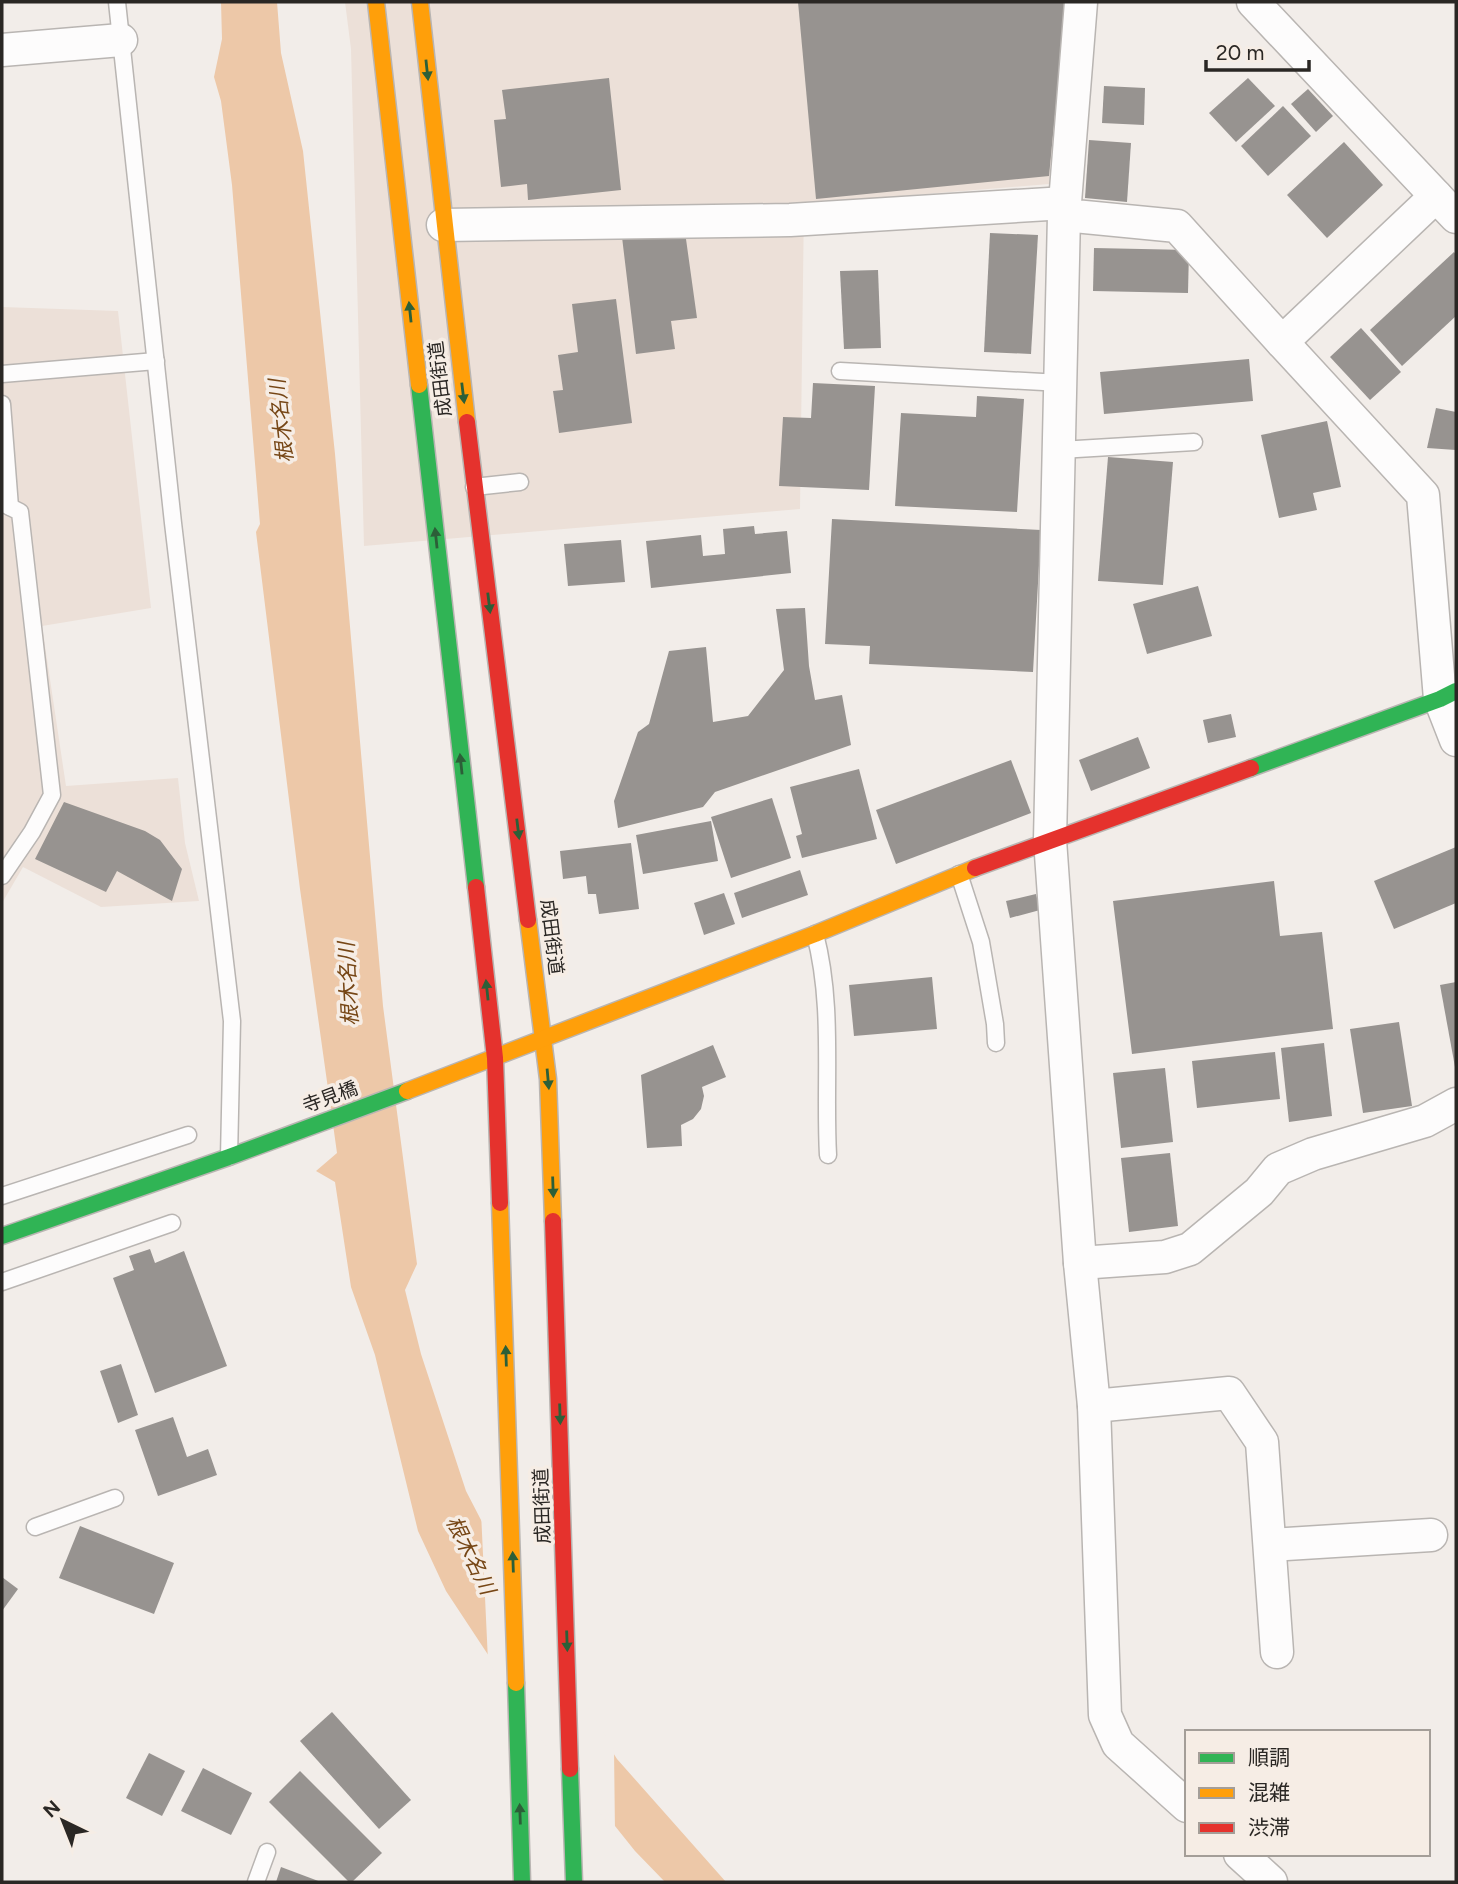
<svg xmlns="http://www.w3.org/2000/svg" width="1458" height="1884" font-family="Figtree,'Noto Sans JP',sans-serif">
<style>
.built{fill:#ece0d8}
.water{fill:#edc8a8}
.pier{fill:#f2ede9}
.building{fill:#979390}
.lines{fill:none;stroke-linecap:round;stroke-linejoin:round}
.lane-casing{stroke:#b9b5b2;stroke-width:19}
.street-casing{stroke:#b9b5b2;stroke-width:35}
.fast-casing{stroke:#b9b5b2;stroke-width:19}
.slow-casing{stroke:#b9b5b2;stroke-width:19}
.jam-casing{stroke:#b9b5b2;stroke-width:19}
.lane{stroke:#fdfcfc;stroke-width:16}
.street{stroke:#fdfcfc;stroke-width:32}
.fast{stroke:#30b455;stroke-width:16}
.slow{stroke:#ff9f0a;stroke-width:16}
.jam{stroke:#e5322d;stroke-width:16}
.oneway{fill:#2c5f38}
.labels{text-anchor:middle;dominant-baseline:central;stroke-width:7;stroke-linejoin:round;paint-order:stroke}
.street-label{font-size:19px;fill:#2a2724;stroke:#f6ede5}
.water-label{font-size:21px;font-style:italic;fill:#764615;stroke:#f6ede5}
</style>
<rect width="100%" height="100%" fill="#f2ede9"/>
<g class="built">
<path d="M345 2H1066L1049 184 804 204 800 509 364 546 351 49Z"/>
<path d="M2 307 118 311 151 608 42 626 66 786 178 778 185 843 199 901 101 907 23 867 2 903Z"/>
</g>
<path class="water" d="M221 2H277L281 53 303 151 335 454 383 1006 417 1264 405 1290 421 1354 466 1491 552 1657 617 1759 726 1882H665L635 1851 535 1726 446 1591 418 1531 375 1355 351 1287 335 1182 316 1171 337 1153 300 889 256 532 260 524 232 185 221 101 214 77 222 39Z"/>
<path class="pier" d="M481 1512 555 1655 614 1749 615 1832 532 1728 488 1661Z"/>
<g class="building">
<path d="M798 2H1066L1049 176 816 199Z"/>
<path d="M609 78 621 190 528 200 527 184 501 187 494 120 506 119 502 90Z"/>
<path d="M1248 78 1275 106 1236 142 1209 113Z"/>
<path d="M1104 86 1145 88 1144 125 1102 123Z"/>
<path d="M1308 89 1333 116 1316 132 1291 104Z"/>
<path d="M1283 106 1311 136 1268 176 1241 146Z"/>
<path d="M1089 140 1131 143 1127 202 1085 198Z"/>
<path d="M1344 142 1383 185 1327 238 1287 195Z"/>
<path d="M990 233 1038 235 1031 354 984 352Z"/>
<path d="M622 237 686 239 697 318 671 321 675 349 636 354Z"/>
<path d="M1094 248 1189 250 1188 293 1093 291Z"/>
<path d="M1454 252 1456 255V316L1402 366 1370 330Z"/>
<path d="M878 270 881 348 844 349 840 271Z"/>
<path d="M616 299 632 423 559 433 553 391 563 390 558 355 578 352 572 304Z"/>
<path d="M1361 328 1401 372 1370 400 1330 357Z"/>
<path d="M1249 359 1253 401 1104 414 1100 372Z"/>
<path d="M813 383 875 386 869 490 779 486 783 417 811 418Z"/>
<path d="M977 396 1024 399 1017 512 895 506 901 413 976 417Z"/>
<path d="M1436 408 1456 412V450L1427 448Z"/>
<path d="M1327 421 1341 487 1313 493 1317 510 1279 518 1261 435Z"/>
<path d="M1108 457 1173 462 1163 585 1098 581Z"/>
<path d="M832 519 1041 530 1033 672 869 664 870 646 825 644Z"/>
<path d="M754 526 755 534 787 531 791 573 651 588 646 541 701 535 703 556 725 554 723 529Z"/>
<path d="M621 540 625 582 568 586 564 544Z"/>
<path d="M1198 586 1212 636 1147 654 1133 604Z"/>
<path d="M805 608 809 666 815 700 842 695 851 745 715 792 703 807 618 828 614 801 638 732 649 724 669 651 706 647 713 722 748 716 784 670 776 609Z"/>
<path d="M1231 714 1236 737 1208 743 1203 720Z"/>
<path d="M1138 737 1150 768 1091 791 1079 760Z"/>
<path d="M1011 760 1031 813 896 864 876 810Z"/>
<path d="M859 769 877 839 802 858 796 836 802 834 790 787Z"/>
<path d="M772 798 791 858 731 878 711 817Z"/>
<path d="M64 802 145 831 160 840 182 869 172 901 117 871 106 892 35 859Z"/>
<path d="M711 821 718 861 643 874 636 835Z"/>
<path d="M631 843 639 909 599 914 596 894H588L586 876 563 879 560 851Z"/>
<path d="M1456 847V903L1394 929 1374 881Z"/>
<path d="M800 870 808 895 742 918 734 893Z"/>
<path d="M1274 881 1280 936 1322 932 1333 1029 1132 1054 1113 901Z"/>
<path d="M724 893 735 924 704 935 694 903Z"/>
<path d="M1036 894 1040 910 1010 918 1006 901Z"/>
<path d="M932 977 937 1029 854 1036 849 985Z"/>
<path d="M1456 982V1067H1455L1440 985Z"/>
<path d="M1399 1022 1412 1106 1363 1113 1350 1029Z"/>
<path d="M1324 1043 1332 1116 1289 1122 1281 1048Z"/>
<path d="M713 1045 726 1077 702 1087 704 1096 701 1109 693 1119 681 1125 682 1146 647 1148 641 1075Z"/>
<path d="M1275 1052 1280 1099 1197 1108 1192 1061Z"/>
<path d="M1165 1068 1173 1142 1121 1148 1113 1073Z"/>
<path d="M1170 1153 1178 1226 1129 1232 1121 1158Z"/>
<path d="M150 1249 155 1263 184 1251 227 1366 155 1393 113 1278 134 1270 129 1256Z"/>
<path d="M121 1364 138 1415 118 1423 100 1371Z"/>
<path d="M173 1417 187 1457 208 1449 217 1475 158 1496 135 1430Z"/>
<path d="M80 1526 174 1563 154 1614 59 1578Z"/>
<path d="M2 1577 18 1589 2 1611Z"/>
<path d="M332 1712 411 1800 379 1829 300 1741Z"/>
<path d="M149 1753 185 1771 162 1816 126 1798Z"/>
<path d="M203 1768 252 1793 231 1835 181 1811Z"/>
<path d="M300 1771 382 1853 352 1882H349L269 1802Z"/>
<path d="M281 1867 321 1882H276Z"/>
</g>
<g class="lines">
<g class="lane-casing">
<g id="lane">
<path d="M117 2 173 523 232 1021 229 1157"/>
<path d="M840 371 1061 383"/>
<path d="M2 374 156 361"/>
<path d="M2 404 10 507"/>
<path d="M1060 450 1194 442"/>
<path d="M474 487 520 482"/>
<path d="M2 503 20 512 52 795 32 832 2 876"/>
<path d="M959 874 981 942 995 1024 996 1043"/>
<path d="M815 934C834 1006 824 1082 828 1155"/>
<path d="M2 1196 188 1135"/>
<path d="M2 1282 172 1223"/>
<path d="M35 1527 115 1498"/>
<path d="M256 1882 267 1852"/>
</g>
</g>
<g class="street-casing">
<g id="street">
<path d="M1081 2 1064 215 1177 226 1282 342 1436 196 1456 217"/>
<path d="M1253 2 1436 196"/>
<path d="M2 50 121 40"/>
<path d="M1064 215 1050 840 1080 1263 1094 1406 1105 1715 1118 1744 1187 1806"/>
<path d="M443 225 790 220 1065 203"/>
<path d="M1282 342 1423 495 1440 699 1456 740"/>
<path d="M1080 1263 1165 1257 1190 1249 1259 1192 1278 1169 1313 1154 1425 1121 1456 1104"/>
<path d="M1094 1406 1229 1393 1262 1442 1277 1652"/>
<path d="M1270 1545 1431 1535"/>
<path d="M1240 1854 1271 1882"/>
</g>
</g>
<g class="fast-casing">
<g id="fast">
<path d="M419 385 476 887"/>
<path d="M1251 768 1440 699 1456 691"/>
<path d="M2 1236 229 1157 407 1091"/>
<path d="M516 1683 522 1882"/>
<path d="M570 1769 574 1882"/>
</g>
</g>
<g class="slow-casing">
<g id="slow">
<path d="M376 2 419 385"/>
<path d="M420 2 467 422"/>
<path d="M528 920 548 1079 553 1221"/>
<path d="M407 1091 815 934 975 868"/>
<path d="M500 1203 516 1683"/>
</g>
</g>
<g class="jam-casing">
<g id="jam">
<path d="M467 422 528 920"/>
<path d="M975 868 1251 768"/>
<path d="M476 887 495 1058 500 1203"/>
<path d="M553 1221 570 1769"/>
</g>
</g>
<use href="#lane" class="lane"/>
<use href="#street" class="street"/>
<use href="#fast" class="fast"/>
<use href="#slow" class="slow"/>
<use href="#jam" class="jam"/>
</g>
<defs><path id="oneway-solid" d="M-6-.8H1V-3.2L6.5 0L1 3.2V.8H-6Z" transform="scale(1.75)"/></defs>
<g class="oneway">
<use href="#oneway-solid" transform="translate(427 70) rotate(84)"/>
<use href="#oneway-solid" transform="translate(410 312) rotate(-96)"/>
<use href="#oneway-solid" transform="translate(463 393) rotate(83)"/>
<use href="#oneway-solid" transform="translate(436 538) rotate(-96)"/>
<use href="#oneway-solid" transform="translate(489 603) rotate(83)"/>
<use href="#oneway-solid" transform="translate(461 764) rotate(-96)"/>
<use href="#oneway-solid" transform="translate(518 829) rotate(83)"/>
<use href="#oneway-solid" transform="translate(487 990) rotate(-96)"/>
<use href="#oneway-solid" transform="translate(548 1079) rotate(85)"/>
<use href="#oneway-solid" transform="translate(553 1187) rotate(88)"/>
<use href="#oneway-solid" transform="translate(506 1356) rotate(-92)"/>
<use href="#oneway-solid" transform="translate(560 1414) rotate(88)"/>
<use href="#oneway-solid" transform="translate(513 1562) rotate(-92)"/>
<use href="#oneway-solid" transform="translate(567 1641) rotate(88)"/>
<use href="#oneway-solid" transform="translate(520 1814) rotate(-92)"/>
</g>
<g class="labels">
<g class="street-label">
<text transform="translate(440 379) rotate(-97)">成田街道</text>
<text transform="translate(552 937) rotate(83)">成田街道</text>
<text transform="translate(330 1097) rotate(-20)">寺見橋</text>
<text transform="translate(542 1506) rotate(-92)">成田街道</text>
</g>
<g class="water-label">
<text transform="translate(281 421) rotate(-96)">根木名川</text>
<text transform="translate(348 984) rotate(-93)">根木名川</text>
<text transform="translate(471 1555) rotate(64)">根木名川</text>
</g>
</g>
<rect width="1458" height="1884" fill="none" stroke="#2a2724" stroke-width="7"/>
<rect x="1185" y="1730" width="245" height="126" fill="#f6ede5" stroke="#a49e98" stroke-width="2"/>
<rect x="1199" y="1753" width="35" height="10" fill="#30b455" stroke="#a49e98" stroke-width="2"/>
<text x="1248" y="1765" font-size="21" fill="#2a2724">順調</text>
<rect x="1199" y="1788" width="35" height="10" fill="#ff9f0a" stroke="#a49e98" stroke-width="2"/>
<text x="1248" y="1800" font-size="21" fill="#2a2724">混雑</text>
<rect x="1199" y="1823" width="35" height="10" fill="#e5322d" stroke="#a49e98" stroke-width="2"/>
<text x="1248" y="1835" font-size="21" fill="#2a2724">渋滞</text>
<g transform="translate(63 1821) rotate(317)" stroke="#f6ede5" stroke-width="5" paint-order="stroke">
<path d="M0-5L12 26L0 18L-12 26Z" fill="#2a2724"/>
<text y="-10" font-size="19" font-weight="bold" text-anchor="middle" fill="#2a2724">N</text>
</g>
<path d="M1206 60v10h103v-10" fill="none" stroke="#2a2724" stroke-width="3.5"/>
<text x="1216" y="60" font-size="21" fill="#2a2724" stroke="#f6ede5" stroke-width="5" paint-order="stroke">20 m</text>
</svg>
